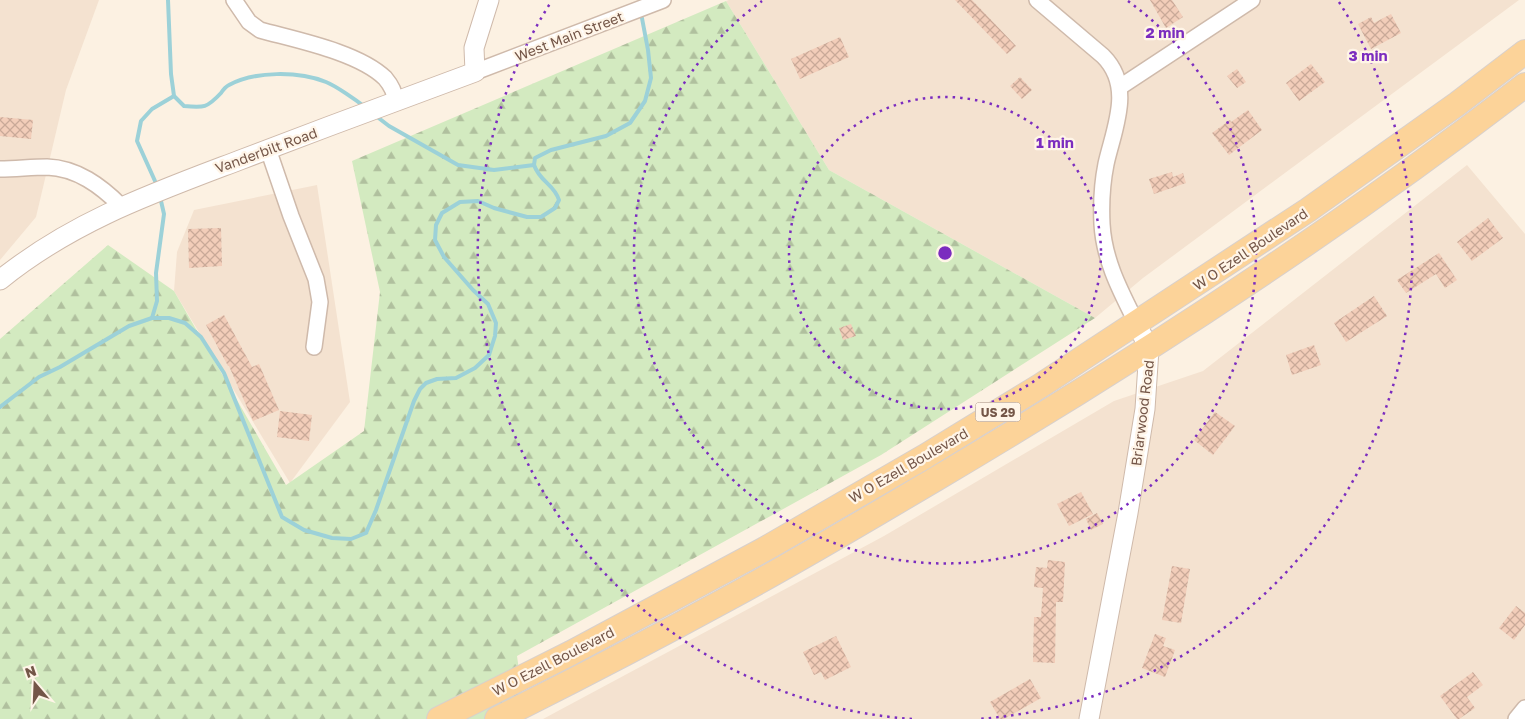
<svg xmlns="http://www.w3.org/2000/svg" width="1525" height="719" font-family="'Golos Text',sans-serif">
<style>
.residential{fill:#f4e2d0}
.forest{fill:url(#forest-firs)}
.lines{fill:none;stroke-linecap:round;stroke-linejoin:round}
.stream{stroke:#9cd1d8;stroke-width:4}
.building{fill:url(#building-cross-hatch)}
.minor-casing{stroke:#cfbaab;stroke-width:18}
.tertiary-casing{stroke:#cfbaab;stroke-width:21}
.primary-casing{stroke:#d8d0cc;stroke-width:26}
.minor{stroke:#fff;stroke-width:15}
.tertiary{stroke:#fff;stroke-width:19}
.primary{stroke:#fcd399;stroke-width:24}
.ring{fill:none;stroke:#7b2cbf;stroke-width:2.5;stroke-dasharray:2.5 5}
.labels{text-anchor:middle;dominant-baseline:central;stroke-width:4.5;stroke-linejoin:round;paint-order:stroke}
.shield{fill:#fff5e8;stroke:#9e8678;stroke-width:1}
.shield-label{font-size:12px;font-weight:bold;fill:#745648}
.street-label{font-size:14px;fill:#745648;stroke:#fff5e8}
.centre{fill:#7b2cbf;stroke:#fff5e8;stroke-width:2.5}
.ring-label{font-size:15px;text-anchor:middle;font-weight:bold;fill:#7b2cbf;stroke:#fff5e8;stroke-width:4.5;stroke-linejoin:round;paint-order:stroke}
</style>
<defs>
<pattern id="forest-firs" width="22" height="20" patternUnits="userSpaceOnUse" patternTransform="scale(1.25)"><rect width="22" height="20" fill="#d3eac0"/><path d="M5 1l3.5 6h-7zM16 11l3.5 6h-7z" fill="#b0c09e"/></pattern>
<pattern id="building-cross-hatch" width="8" height="8" patternUnits="userSpaceOnUse" patternTransform="scale(1.25)"><rect width="8" height="8" fill="#f2cdb9"/><path d="M0 0l8 8M0 8l8-8" fill="none" stroke="#c9a998"/></pattern>
</defs>
<rect width="100%" height="100%" fill="#fcf1e2"/>
<g class="residential">
<path d="M0 0H99L66 90 36 217 0 260Z"/>
<path d="M729 0H1519L1143 278 1095 318 829 170 726 1Z"/>
<path d="M1467 165 1525 234V719H543L884 536 1114 401 1203 371Z"/>
<path d="M317 185 350 402 290 483 174 291 177 252 194 210Z"/>
</g>
<path class="forest" d="M726 1 829 170 1095 318 881 455 517 656 526 719H0V339L108 245 174 291 286 485 364 431 380 292 352 161Z"/>
<g class="lines">
<g class="stream">
<path d="M168 0 171 74 174 96 184 106C204 108 207 108 221 93 223 90 225 87 229 85 255 71 298 71 326 82 336 86 356 100 365 107"/>
<path d="M376 116 389 126 458 165 494 170 534 165"/>
<path d="M534 165 535 158 551 150 606 136 630 123 645 101 651 78 648 50 641 13"/>
<path d="M155 181 137 141 141 121 152 109 174 96"/>
<path d="M152 318 157 301 156 273 164 214 161 201"/>
<path d="M0 407 39 377 60 367 129 326 152 318H169L185 323 201 337 224 373 282 517 304 530 332 538 351 539 366 533 376 510 414 401 420 389 426 383 437 379 456 378 475 368 489 355 495 336 496 323 488 304 473 290 444 257 435 240 436 225 442 213 460 202 478 201 494 208 527 217H541L555 208 559 200C554 184 540 182 534 165"/>
</g>
</g>
<g class="building">
<path d="M955 0H972L1016 46 1007 54Z"/>
<path d="M1150 0H1172L1183 17 1166 28Z"/>
<path d="M1391 14 1401 33 1371 49 1358 24 1371 17 1374 23Z"/>
<path d="M840 37 849 57 800 79 791 59Z"/>
<path d="M1311 64 1325 82 1299 101 1286 83Z"/>
<path d="M1237 69 1246 82 1237 88 1227 76Z"/>
<path d="M1020 77 1032 90 1022 99 1010 86Z"/>
<path d="M1248 110 1262 130 1229 155 1212 133 1230 120 1231 122Z"/>
<path d="M0 117 33 120 31 139 0 136Z"/>
<path d="M1172 172 1173 177 1183 173 1186 183 1154 194 1149 179Z"/>
<path d="M1488 218 1503 238 1472 261 1457 242Z"/>
<path d="M221 228 222 266 189 268 188 229Z"/>
<path d="M1439 253 1457 280 1445 288 1436 274 1406 293 1397 280Z"/>
<path d="M1374 296 1387 316 1346 342 1334 323Z"/>
<path d="M224 315 252 367 259 364 279 410 253 421 229 366H228L206 325Z"/>
<path d="M851 324 856 336 843 340 839 328Z"/>
<path d="M1314 345 1321 365 1292 375 1286 355Z"/>
<path d="M280 411 312 415 309 441 277 437Z"/>
<path d="M1215 412 1235 426 1213 455 1194 440Z"/>
<path d="M1081 492 1093 514 1069 526 1057 504Z"/>
<path d="M1097 513 1103 524 1091 530 1086 519Z"/>
<path d="M1048 560 1065 562 1063 602H1056L1055 663 1033 662 1034 617H1041L1043 588 1034 587 1036 567 1047 568Z"/>
<path d="M1172 566 1190 569 1181 623 1162 620Z"/>
<path d="M1516 606 1525 613V625L1514 640 1499 628Z"/>
<path d="M1155 634 1166 638 1163 646 1175 650 1165 677 1142 668Z"/>
<path d="M836 636 851 667 825 680 821 672 814 675 803 652Z"/>
<path d="M1473 672 1483 685 1467 697 1475 708 1459 719H1457L1440 696Z"/>
<path d="M1030 679 1041 698 1004 719H1000L990 702Z"/>
</g>
<g class="lines">
<g class="minor-casing">
<g id="minor">
<path d="M234 0 249 22 260 30C296 40 358 52 385 78 391 85 395 93 396 102"/>
<path d="M1037 0 1103 56C1134 87 1114 128 1106 164 1102 184 1101 204 1102 224 1104 261 1121 292 1137 324"/>
<path d="M475 72 663 0"/>
<path d="M1120 87 1252 0"/>
<path d="M268 149 291 216 316 279 320 302 314 347"/>
<path d="M0 169C16 169 31 167 47 167 77 168 101 186 121 206"/>
<path d="M1516 719 1525 708"/>
</g>
</g>
<g class="tertiary-casing">
<g id="tertiary">
<path d="M0 280C73 221 153 193 240 160 318 130 397 101 475 72L474 48 489 0"/>
<path d="M1089 719 1128 513 1145 409 1149 349 1137 324"/>
</g>
</g>
<g class="primary-casing">
<g id="primary">
<path d="M439 719 571 653 765 549 924 457 1040 386 1308 210 1457 104 1525 52"/>
<path d="M497 719C575 680 652 640 729 598 798 561 866 520 934 480 1137 360 1338 229 1525 85"/>
</g>
</g>
<use href="#minor" class="minor"/>
<use href="#tertiary" class="tertiary"/>
<use href="#primary" class="primary"/>
</g>
<g class="ring">
<circle cx="945" cy="253" r="156"/>
<path d="M1128 1A311 311 0 1 1 762 1"/>
<path d="M912 719A467 467 0 0 1 551 2M1339 2A467 467 0 0 1 978 719"/>
</g>
<g class="labels">
<rect class="shield" x="975.5" y="402.5" width="45" height="19" rx="4"/>
<g class="shield-label">
<text x="998" y="412">US 29</text>
</g>
<g class="street-label">
<text transform="translate(569 36) rotate(-21)">West Main Street</text>
<text transform="translate(266 150) rotate(-20)">Vanderbilt Road</text>
<text transform="translate(1250 249) rotate(-34)">W O Ezell Boulevard</text>
<text transform="translate(1142 413) rotate(-83)">Briarwood Road</text>
<text transform="translate(908 465) rotate(-30)">W O Ezell Boulevard</text>
<text transform="translate(553 661) rotate(-27)">W O Ezell Boulevard</text>
</g>
</g>
<circle cx="945" cy="253" r="8" class="centre"/>
<g class="ring-label">
<text x="1165" y="38">2 min</text>
<text x="1368" y="61">3 min</text>
<text x="1055" y="148">1 min</text>
</g>
<g transform="translate(35 684) rotate(341)" stroke="#fff5e8" stroke-width="4" paint-order="stroke">
<path d="M0-4L9 19L0 12L-9 19Z" fill="#745648"/>
<text y="-8" font-size="14" font-weight="bold" text-anchor="middle" fill="#745648">N</text>
</g>
</svg>
